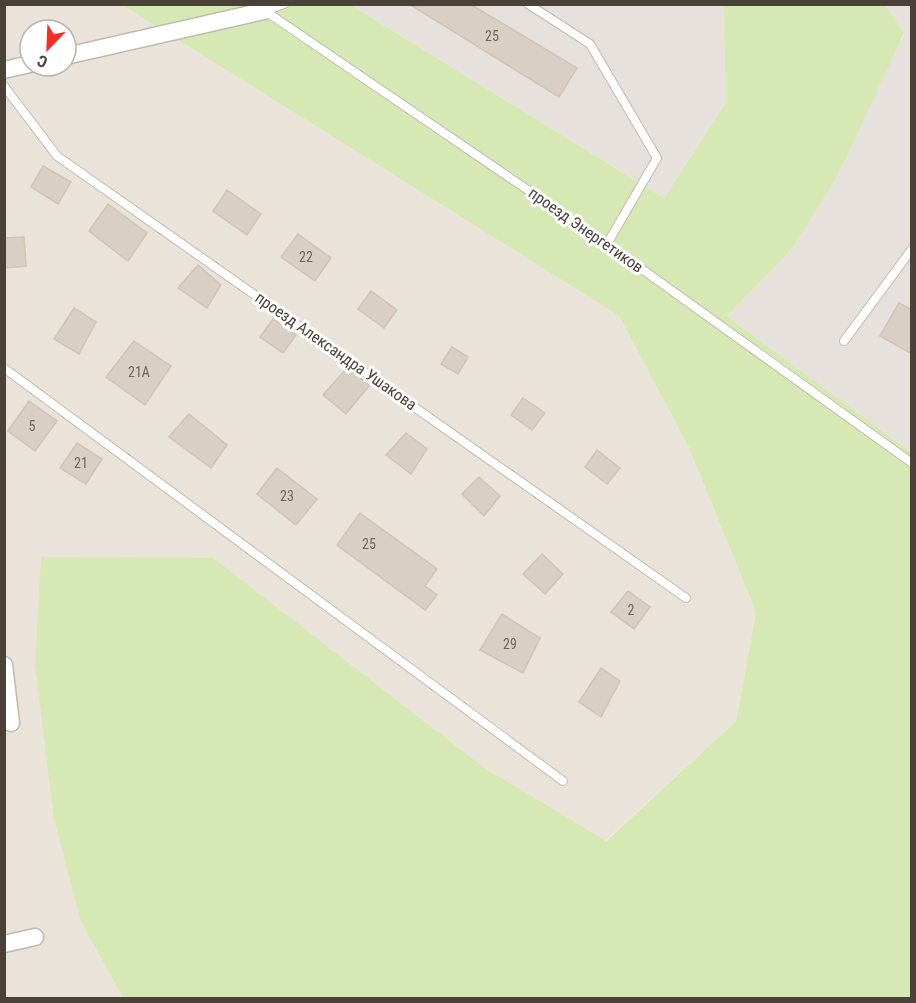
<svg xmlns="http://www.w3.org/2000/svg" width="916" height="1003" font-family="'Roboto Condensed',sans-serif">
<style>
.residential{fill:#eae3da;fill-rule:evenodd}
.industrial{fill:#e6e1dd}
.green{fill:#d6e9b5}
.building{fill:#dacfc4;stroke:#d2c4b4;stroke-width:1.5}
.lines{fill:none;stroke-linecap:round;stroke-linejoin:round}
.lane-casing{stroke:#c1b9ae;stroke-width:10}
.street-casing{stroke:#c1b9ae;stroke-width:19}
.lane{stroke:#fff;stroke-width:8}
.street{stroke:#fff;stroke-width:16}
.labels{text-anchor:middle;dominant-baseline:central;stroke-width:6;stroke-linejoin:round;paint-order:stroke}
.number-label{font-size:14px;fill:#6e655c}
.street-label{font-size:16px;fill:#4a4239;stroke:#fff}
</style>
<rect width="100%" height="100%" fill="#f6f2ec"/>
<path class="residential" d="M5 5H122L619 316 688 446 756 612 736 721 605 841 483 767 81 922 123 998H5ZM30 30H66V66H30Z"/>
<g class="industrial">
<path d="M351 5H723L726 102 664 198Z"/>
<path d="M885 5H911V452L727 316 791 250 904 34Z"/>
</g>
<path class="green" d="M122 5H351L664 198 726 102 723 5H885L904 33 838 175 791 250 727 316 911 452V998H123L81 922 54 819 35 664 41 557 213 558 483 767 606 841 736 721 756 612 688 446 619 316Z"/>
<g class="building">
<path d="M409 4H470L577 68 559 97Z"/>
<path d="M43 166 71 182 58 204 31 187Z"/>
<path d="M227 190 261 214 247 235 213 211Z"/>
<path d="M108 204 147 233 128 261 89 231Z"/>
<path d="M298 234 331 258 315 281 281 257Z"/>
<path d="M24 237 26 266 5 268 4 238Z"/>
<path d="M198 265 221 285 207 308 178 288Z"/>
<path d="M371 291 397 310 384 328 358 309Z"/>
<path d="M899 303 912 310V354L880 336Z"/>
<path d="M74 308 96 322 79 354 54 339Z"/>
<path d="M273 319 296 335 283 353 260 337Z"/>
<path d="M134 341 171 366 145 405 106 377Z"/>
<path d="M452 347 468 357 458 374 441 364Z"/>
<path d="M347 368 370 385 346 414 323 395Z"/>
<path d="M523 398 545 413 532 430 511 415Z"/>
<path d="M29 401 57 421 35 451 8 431Z"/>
<path d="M189 414 227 445 211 468 169 437Z"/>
<path d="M406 433 427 449 411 474 386 455Z"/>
<path d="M77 443 102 459 86 484 60 468Z"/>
<path d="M597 450 620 468 607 484 585 467Z"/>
<path d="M277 468 317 499 296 525 257 494Z"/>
<path d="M479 477 500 496 484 516 462 494Z"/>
<path d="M360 513 437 569 425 586 437 595 425 610 337 545Z"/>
<path d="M542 554 563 574 545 594 523 574Z"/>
<path d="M628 591 650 607 634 629 611 612Z"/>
<path d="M502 614 540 638 523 673 480 650Z"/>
<path d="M601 668 620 681 601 717 579 702Z"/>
</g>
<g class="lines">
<g class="lane-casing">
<g id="lane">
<path d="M255 4 607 244 912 463"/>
<path d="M528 4 590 44 657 158 607 244"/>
<path d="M264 11 284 4"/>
<path d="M4 86 57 156 686 598"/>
<path d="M844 341 912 249"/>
<path d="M4 368 563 781"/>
</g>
</g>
<g class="street-casing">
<g id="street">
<path d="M66 56 264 11"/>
<path d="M4 70 30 64"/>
<path d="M4 665 11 723"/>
<path d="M4 944 35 937"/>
</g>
</g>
<use href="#lane" class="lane"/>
<use href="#street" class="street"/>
</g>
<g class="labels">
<g class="number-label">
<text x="492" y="36">25</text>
<text x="306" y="257">22</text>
<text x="139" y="372">21А</text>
<text x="32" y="426">5</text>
<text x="81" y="463">21</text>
<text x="287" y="496">23</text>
<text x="369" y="544">25</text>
<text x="631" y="610">2</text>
<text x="510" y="644">29</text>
</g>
<g class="street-label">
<text transform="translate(586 230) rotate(35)">проезд Энергетиков</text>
<text transform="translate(336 351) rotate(35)">проезд Александра Ушакова</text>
</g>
</g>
<rect width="916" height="1003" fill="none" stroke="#4a4239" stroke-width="12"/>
<g transform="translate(48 48) rotate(203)"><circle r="28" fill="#ffffff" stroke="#b7b3b0" stroke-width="1.5"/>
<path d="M0-4.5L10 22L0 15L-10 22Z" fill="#f92c1f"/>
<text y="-9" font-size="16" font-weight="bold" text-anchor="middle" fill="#4a4239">С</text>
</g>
</svg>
